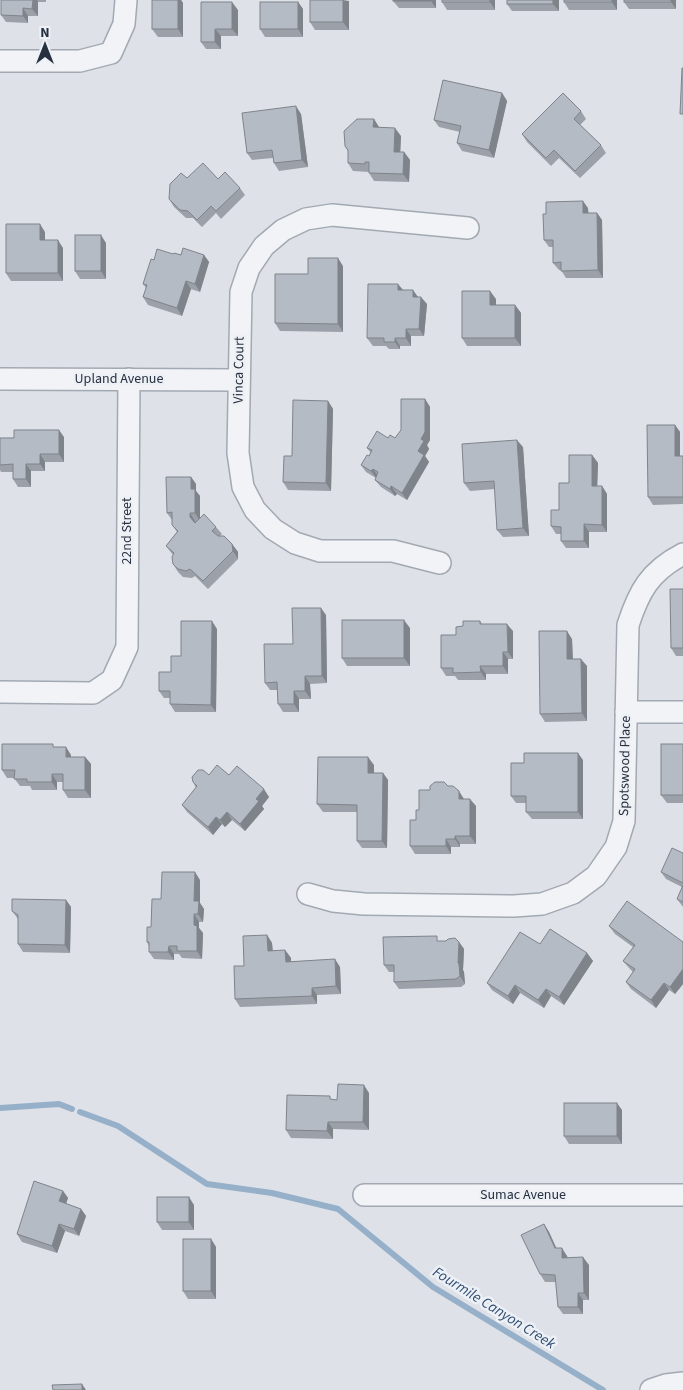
<svg xmlns="http://www.w3.org/2000/svg" width="683" height="1390" font-family="'Source Sans 3',sans-serif">
<style>
.lines{fill:none;stroke-linecap:round;stroke-linejoin:round}
.stream{stroke:#97b0c9;stroke-width:6}
.minor-casing{stroke:#a3a9b2;stroke-width:24}
.minor{stroke:#f1f3f6;stroke-width:21}
.wall{fill:#9ca1a9}
.shaded-wall{fill:#7f838a}
.building{fill:#b5bbc5;stroke:#7f838a}
.labels{text-anchor:middle;dominant-baseline:central;stroke-width:5;stroke-linejoin:round;paint-order:stroke}
.street-label{font-size:14px;fill:#27303f;stroke:#edf1f6}
.water-label{font-size:15px;font-style:italic;fill:#304e74;stroke:#edf1f6}
</style>
<rect width="100%" height="100%" fill="#dee2e8"/>
<g class="lines">
<g class="stream">
<path d="M0 1108 59 1104 72 1109"/>
<path d="M80 1112 118 1126 207 1184 272 1193 338 1209 433 1287 603 1390"/>
</g>
<g class="minor-casing">
<g id="minor">
<path d="M0 61H80L111 53 124 24 126 0"/>
<path d="M0 379 239 380"/>
<path d="M440 563 393 551H320L295 543 273 529 255 510 243 487 238 453 241 292 249 268 264 246 283 230 306 219 332 215 468 228"/>
<path d="M0 692 93 693 112 680 127 647 129 379"/>
<path d="M626 712H683"/>
<path d="M308 894 333 901 364 904 514 906 542 904 573 893 596 876 616 847 624 821 628 625C639 591 650 571 683 554"/>
<path d="M364 1195H683"/>
<path d="M651 1390 666 1385 683 1383"/>
</g>
</g>
<use href="#minor" class="minor"/>
</g>
<g class="wall">
<path d="M1 0H46V2H38V16H28V23L6 22 1 15Z"/>
<path d="M152 0H181L183 3V37H158L152 29Z"/>
<path d="M436 0V8H399L393 1Z"/>
<path d="M495 0V10H447L442 2Z"/>
<path d="M559 0V11H512L507 4Z"/>
<path d="M617 0V10H569L564 2Z"/>
<path d="M676 0V9H629L624 2Z"/>
<path d="M349 1V30H315L310 22Z"/>
<path d="M298 2 303 9V37H265L260 29Z"/>
<path d="M238 10V36H221V49H206L201 42Z"/>
<path d="M502 93 507 101 494 158 462 151 457 143 460 132 439 127 434 120Z"/>
<path d="M581 111 586 119 580 125 601 145 606 153 580 178 559 158 551 166 527 142 522 134Z"/>
<path d="M301 114 308 167 279 171 274 163 273 158 252 160 247 153Z"/>
<path d="M374 119 379 128 401 136 400 152H404L410 160 409 182 374 181 369 173V172L353 171 348 163V151L345 146Z"/>
<path d="M187 178 218 179 240 188 245 195 221 219 216 213 202 227 193 218H186L174 207 169 199Z"/>
<path d="M588 208V213H597L602 220 603 278H566L561 270H559L553 263V247H549L544 240Z"/>
<path d="M45 232V240L63 248V281H11L6 273Z"/>
<path d="M106 243V279H80L75 271Z"/>
<path d="M173 254 204 255 209 262 200 292 191 289 182 316 148 305 143 297 146 288 143 284 154 260Z"/>
<path d="M343 266V332L280 331 275 323 308 274Z"/>
<path d="M402 290 418 297 427 304 424 336H411V346H400V349H389L386 346H373L367 338Z"/>
<path d="M496 299V305H515L521 313V346H467L462 338Z"/>
<path d="M425 399 430 407V440L427 445 429 449 425 456 429 462 407 500 397 494 395 496 381 487 375 480 376 478 366 472 361 465 371 453 367 448 388 438H395Z"/>
<path d="M328 401 333 409 331 491 288 490 283 482 292 456Z"/>
<path d="M675 425 680 432V456H683V504L653 505 648 497Z"/>
<path d="M64 437V462H45V471H31V487H18L13 479V472H1L0 470V438Z"/>
<path d="M523 447 529 536 503 537 497 530 495 489 470 491 464 483Z"/>
<path d="M592 455 598 463 597 486H602L607 494V532H589V548H566L561 541V534H556L551 526 559 510Z"/>
<path d="M191 477 196 484V491L200 496V518L216 527 222 534 220 536 232 544 238 552V559L208 589 195 576 192 578 183 577 178 572 173 564V555L166 546 177 532 172 525V520L167 513Z"/>
<path d="M683 589V656H676L671 648Z"/>
<path d="M326 615 327 683 310 684 311 699H299V712H283L278 704 277 690H270L265 683 293 644Z"/>
<path d="M480 621 482 624 513 631V659H508V674H486V680H458L455 676H446L441 668 456 635 463 626Z"/>
<path d="M410 628V666H347L342 658Z"/>
<path d="M217 629 216 712H175L170 704V698H164L159 691 181 656Z"/>
<path d="M572 639 573 659 587 666V721L545 722 540 714Z"/>
<path d="M683 744V803H667L661 795Z"/>
<path d="M55 747 71 755V757H85L91 764V798H68L63 790V782H57V790H32L30 786H20L14 778H7L2 770Z"/>
<path d="M583 760V819H532L526 812V803H516L511 796 524 763Z"/>
<path d="M374 765V773H383L388 780 387 848H362L357 841V812H323L317 804Z"/>
<path d="M209 775H229L269 797 262 806 264 809 245 831 232 820 225 827 222 824 213 835 187 812 182 805 196 788 193 782Z"/>
<path d="M448 786 464 799 476 806V844H460V847H451V854H415L410 846 419 810 430 790Z"/>
<path d="M683 853V907L677 899 682 887 666 879 661 872Z"/>
<path d="M200 880V903L204 909 203 922H199V928L203 933 202 959 182 958 179 954H174V960L154 959 149 952V946L147 942 161 899Z"/>
<path d="M66 900 71 907 70 953 23 952 18 944V919L12 911Z"/>
<path d="M609 926 683 942V984L675 994 669 990 656 1008 631 989 626 982 633 972 629 968 623 961 633 947 615 934Z"/>
<path d="M267 935 272 943 273 951 285 950 291 958V961L340 967 341 994 317 995V1004L240 1007 235 999 244 966Z"/>
<path d="M440 941 459 942 464 949 463 970 464 972 465 984 461 987 399 989 394 982V972H389L384 965Z"/>
<path d="M540 944 587 953 593 961 564 1005 551 996 544 1008 520 993 513 1004 492 990 487 983Z"/>
<path d="M369 1093V1130L333 1129V1139L291 1138 286 1130 333 1100H337Z"/>
<path d="M622 1110V1144H569L564 1136Z"/>
<path d="M63 1191 68 1198 66 1204 81 1209 86 1216 79 1236 65 1231 57 1253 22 1242 17 1234Z"/>
<path d="M194 1205V1230H162L157 1222Z"/>
<path d="M544 1224 549 1232 556 1248 567 1256 568 1258 589 1265V1300H583V1314H563L558 1307 556 1282H545L540 1274Z"/>
<path d="M211 1239 216 1247V1299H188L183 1291Z"/>
</g>
<g class="shaded-wall">
<path d="M33 0H37L38 2V16L32 9Z"/>
<path d="M178 0H181L183 3V37L178 29Z"/>
<path d="M343 0 349 1V30L343 22Z"/>
<path d="M431 0H436V8L431 1Z"/>
<path d="M490 0H495V10L490 2Z"/>
<path d="M553 0H559V11L553 4Z"/>
<path d="M612 0H617V10L612 2Z"/>
<path d="M671 0H676V9L671 2Z"/>
<path d="M232 2 238 10V36L232 29Z"/>
<path d="M298 2 303 9V37L298 29Z"/>
<path d="M23 8 28 16V23L23 16Z"/>
<path d="M215 29 221 36V49L215 42Z"/>
<path d="M502 93 507 101 494 158 489 150Z"/>
<path d="M296 106 301 114 308 167 302 160Z"/>
<path d="M374 119 379 127 378 135 373 127Z"/>
<path d="M395 128 401 136 400 159 394 152Z"/>
<path d="M404 152 410 160 409 182 403 174Z"/>
<path d="M583 201 588 208 589 220 583 213Z"/>
<path d="M597 213 602 220 603 278 598 270Z"/>
<path d="M40 224 45 232V248L40 240Z"/>
<path d="M101 235 106 243V279L101 271Z"/>
<path d="M58 240 63 248V281L58 273Z"/>
<path d="M204 255 209 262 200 292 195 284Z"/>
<path d="M338 258 343 266V332L338 324Z"/>
<path d="M186 281 191 289 182 316 177 308Z"/>
<path d="M398 284 404 291 398 290Z"/>
<path d="M413 290 418 297H413Z"/>
<path d="M490 291 496 299V313L490 305Z"/>
<path d="M421 297 427 304 424 336 419 329Z"/>
<path d="M515 305 521 313V346L515 338Z"/>
<path d="M406 329 411 336V346L406 338Z"/>
<path d="M395 338 400 346V349L395 342Z"/>
<path d="M425 399 430 407V440L427 445 429 449 425 456 429 462 407 500 402 493 418 451 421 439Z"/>
<path d="M328 401 333 409 331 491 326 483Z"/>
<path d="M675 425 680 432V464L675 456Z"/>
<path d="M59 430 64 437V462L59 454Z"/>
<path d="M517 440 523 447 529 536 523 528Z"/>
<path d="M40 454 45 462V471L40 464Z"/>
<path d="M592 455 598 463 597 494 592 486Z"/>
<path d="M26 464 31 471V487L26 479Z"/>
<path d="M373 469 378 476 377 479 371 471Z"/>
<path d="M191 477 196 484V491L200 496V521L195 513 191 489Z"/>
<path d="M391 486 397 494 395 496 390 489Z"/>
<path d="M602 486 607 494V532L602 525Z"/>
<path d="M190 513 195 521V525L190 517Z"/>
<path d="M584 524 589 532V548L584 541Z"/>
<path d="M232 544 238 552V559L233 551Z"/>
<path d="M321 608 326 615 327 683 322 676Z"/>
<path d="M404 620 410 628V666L404 658Z"/>
<path d="M212 621 217 629 216 712 211 705Z"/>
<path d="M507 624 513 631V659L508 652Z"/>
<path d="M567 631 572 639 573 666 567 659Z"/>
<path d="M503 652 508 659V674L503 666Z"/>
<path d="M581 659 587 666V721L582 713Z"/>
<path d="M480 666 486 674V680L481 672Z"/>
<path d="M305 676 310 684 311 699 305 691Z"/>
<path d="M294 691 299 699V712L294 704Z"/>
<path d="M66 747 71 755V764L66 757Z"/>
<path d="M578 753 583 760V819L578 812Z"/>
<path d="M85 757 91 764V798L85 790Z"/>
<path d="M368 757 374 765V780L368 773Z"/>
<path d="M383 773 388 780 387 848 382 841Z"/>
<path d="M52 774 57 782V790L52 782Z"/>
<path d="M264 789 269 797 262 806 264 809 245 831 240 824 256 799Z"/>
<path d="M459 791 464 799H459Z"/>
<path d="M470 799 476 806V844L470 836Z"/>
<path d="M227 812 232 820 225 827 220 820Z"/>
<path d="M216 817 222 824 213 835 208 827Z"/>
<path d="M455 836 460 844V847L455 839Z"/>
<path d="M446 839 451 847V854L446 846Z"/>
<path d="M195 872 200 880V903L204 909 203 922 198 914 194 901Z"/>
<path d="M66 900 71 907 70 953 65 945Z"/>
<path d="M194 914 199 922V928L203 933 202 959 197 951 194 925Z"/>
<path d="M267 935 272 943 273 959 268 951Z"/>
<path d="M459 942 464 949 463 970 464 972 465 984 460 976 458 963Z"/>
<path d="M169 946 174 954V960L168 952Z"/>
<path d="M285 950 291 958V969L286 962Z"/>
<path d="M587 953 593 961 564 1005 559 997Z"/>
<path d="M335 959 340 967 341 994 336 986Z"/>
<path d="M683 969V984L675 994 670 987Z"/>
<path d="M664 983 669 990 656 1008 651 1000Z"/>
<path d="M515 985 520 993 513 1004 508 996Z"/>
<path d="M312 988 317 995V1004L312 996Z"/>
<path d="M546 989 551 996 544 1008 538 1000Z"/>
<path d="M364 1085 369 1093V1130L363 1122Z"/>
<path d="M617 1103 622 1110V1144L617 1136Z"/>
<path d="M328 1122 333 1129V1139L327 1131Z"/>
<path d="M63 1191 68 1198 64 1209 59 1201Z"/>
<path d="M189 1197 194 1205V1230L189 1222Z"/>
<path d="M81 1209 86 1216 79 1236 74 1229Z"/>
<path d="M59 1224 65 1231 57 1253 52 1246Z"/>
<path d="M544 1224 549 1232 560 1256 555 1248Z"/>
<path d="M211 1239 216 1247V1299L211 1291Z"/>
<path d="M562 1248 567 1256 568 1265 562 1258Z"/>
<path d="M583 1257 589 1265V1300L584 1293Z"/>
<path d="M578 1293 583 1300V1314L578 1307Z"/>
<path d="M82 1384 86 1390H82Z"/>
</g>
<g class="building">
<path d="M1 0H33L32 9 23 8V16L1 15Z"/>
<rect x="152" y="0" width="26" height="29"/>
<rect x="310" y="0" width="33" height="22"/>
<rect x="393" y="0" width="38" height="1"/>
<rect x="442" y="0" width="48" height="2"/>
<rect x="507" y="0" width="46" height="4"/>
<rect x="564" y="0" width="48" height="2"/>
<rect x="624" y="0" width="47" height="2"/>
<path d="M201 2H232V29H215V42H201Z"/>
<rect x="260" y="2" width="38" height="27"/>
<path d="M682 68H683V114H680Z"/>
<path d="M443 80 502 93 489 150 457 143 461 126 434 120Z"/>
<path d="M563 93 581 111 574 119 601 145 575 171 554 150 546 158 522 134Z"/>
<path d="M296 106 302 160 274 163 272 150 247 153 242 113Z"/>
<path d="M357 119H374L373 127 395 128 394 152H404L403 174 369 173V162H365V164L348 163V150L345 146 344 131Z"/>
<path d="M203 163 218 179 225 172 240 188 216 211 211 206 197 220 188 211 180 210 169 199 170 184 181 173 187 178Z"/>
<path d="M583 201V213H597L598 270 561 271V262L553 263V240H544L543 214H546V202Z"/>
<path d="M6 224H40V240H58V273H6Z"/>
<rect x="75" y="235" width="26" height="36"/>
<path d="M183 248 204 255 195 284 186 281 177 308 143 297 147 285 143 284 151 259 154 260 157 249 173 254 174 253 181 255Z"/>
<path d="M308 258H338V324L275 323V274H308Z"/>
<path d="M368 284H398V290H413V297H421L419 329H406V338H395V342H384V338H367Z"/>
<path d="M462 291H490V305H515V338H462Z"/>
<path d="M401 399H425V432L421 439 424 441 418 451 424 455 402 493 391 486 390 489 375 480 378 472 373 469 371 471 361 465 367 455 369 456 372 450 367 448 377 431 388 438 390 435 395 438 401 430Z"/>
<path d="M293 400 328 401 326 483 283 482 284 456H292Z"/>
<path d="M647 425H675V456H683V497H648Z"/>
<path d="M14 430H59V454H40V464H26V479H13V464L0 465V438H14Z"/>
<path d="M517 440 523 528 497 530 494 481 464 483 462 444Z"/>
<path d="M569 455H592V486H602V525L584 524V541H561V527L551 526V510H559V483H569Z"/>
<path d="M166 477H191V489H195V513H190V517L195 523 204 514 216 527 212 531 218 536H224L232 544 233 551 203 581 190 569 186 571 178 569 173 564 172 557 174 553 166 546 178 531 172 525V512L167 513Z"/>
<path d="M670 589H683V648H671Z"/>
<path d="M292 608H321L322 676H305V691H294V704H278L277 682 265 683 264 644H293Z"/>
<rect x="342" y="620" width="62" height="38"/>
<path d="M181 621H212L211 705 170 704V691H159V672H171V656H181Z"/>
<path d="M463 621H480V624H507L508 652H503V666H480L481 672 453 673V668H441V635H456V627L463 626Z"/>
<path d="M539 631H567V659H581L582 713 540 714Z"/>
<path d="M2 744H53V747H66V757H85V790H63V774H52V782H27V779H14L15 770H2Z"/>
<rect x="661" y="744" width="22" height="51"/>
<path d="M524 753H578V812H526V796H511V763H524Z"/>
<path d="M318 757H368V773H383L382 841H357V805L317 804Z"/>
<path d="M217 765 229 775 237 766 264 789 256 799 259 801 240 824 227 812 220 820 216 817 208 827 182 805 197 786 193 782 192 777 198 770H203L209 775Z"/>
<path d="M435 782H444L448 786H453L459 791V799H470V836H455V839H446V846H410V820H416V810H419V790H430V786Z"/>
<path d="M672 848 683 853V883L661 872Z"/>
<path d="M162 872H195L194 901H199L198 914H194V925L197 926V951H177V946H169L168 952H149V942H147V927H151L152 899H161Z"/>
<path d="M683 885V902L677 899Z"/>
<path d="M12 899 66 900 65 945 18 944V915L12 911Z"/>
<path d="M627 901 683 942V969L670 987 664 983 651 1000 626 982 635 969 623 961 635 945 609 926Z"/>
<path d="M550 929 587 953 559 997 546 989 538 1000 515 985 508 996 487 983 520 932 540 944Z"/>
<path d="M267 935 268 951 285 950 286 962 335 959 336 986 312 988V996L235 999 234 966H244L243 936Z"/>
<path d="M437 936V941H446L448 939 455 938 459 942 458 963 459 964 460 976 456 979 394 982V965H384L383 937Z"/>
<path d="M338 1084 364 1085 363 1122H328L327 1131 286 1130 287 1095 330 1096V1099L337 1100Z"/>
<rect x="564" y="1103" width="53" height="33"/>
<path d="M34 1181 63 1191 59 1201 81 1209 74 1229 59 1224 52 1246 17 1234Z"/>
<rect x="157" y="1197" width="32" height="25"/>
<path d="M544 1224 555 1248H562V1258L583 1257 584 1293H578V1307H558L555 1275 540 1274 521 1235Z"/>
<rect x="183" y="1239" width="28" height="52"/>
<path d="M82 1384V1390H53L52 1385Z"/>
</g>
<g class="labels">
<g class="street-label">
<text transform="translate(239 370) rotate(-89)">Vinca Court</text>
<text x="119" y="379">Upland Avenue</text>
<text transform="translate(127 531) rotate(-90)">22nd Street</text>
<text transform="translate(625 766) rotate(-89)">Spotswood Place</text>
<text x="523" y="1195">Sumac Avenue</text>
</g>
<g class="water-label">
<text transform="translate(494 1308) rotate(32)">Fourmile Canyon Creek</text>
</g>
</g>
<g transform="translate(45 45)" stroke="#edf1f6" stroke-width="4" paint-order="stroke">
<path d="M0-4L9 19L0 12L-9 19Z" fill="#27303f"/>
<text y="-8" font-size="14" font-weight="bold" text-anchor="middle" fill="#27303f">N</text>
</g>
</svg>
